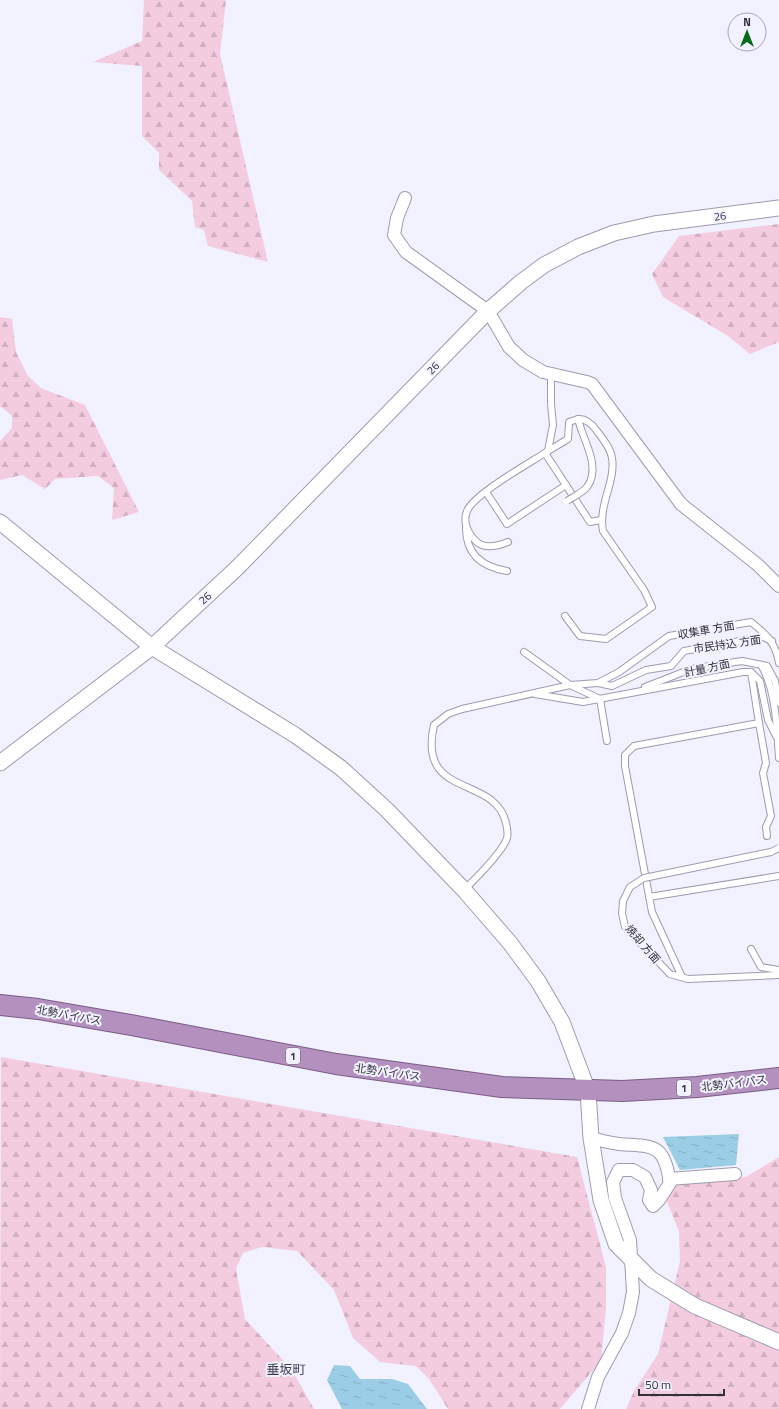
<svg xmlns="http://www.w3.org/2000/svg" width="779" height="1409" font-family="'Titillium Web','Noto Sans JP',sans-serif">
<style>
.forest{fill:url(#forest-firs)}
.water{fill:url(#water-ripples)}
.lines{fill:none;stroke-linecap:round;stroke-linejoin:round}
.service-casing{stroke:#9d9bb0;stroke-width:8}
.minor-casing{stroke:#9d9bb0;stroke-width:14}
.tertiary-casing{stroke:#9d9bb0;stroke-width:17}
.trunk-casing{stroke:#7a5d85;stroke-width:22}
.service{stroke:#fff;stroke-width:6}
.minor{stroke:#fff;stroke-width:12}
.tertiary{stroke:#fff;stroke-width:15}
.trunk{stroke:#b390be;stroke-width:20}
.service-bridge-casing{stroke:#9d9bb0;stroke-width:8;stroke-linecap:butt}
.service-bridge{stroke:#fff;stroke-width:6}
.labels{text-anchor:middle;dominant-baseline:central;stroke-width:4;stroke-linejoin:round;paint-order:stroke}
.shield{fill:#f2f1ff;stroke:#6c6b74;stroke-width:1}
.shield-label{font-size:10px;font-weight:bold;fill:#323139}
.street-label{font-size:11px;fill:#323139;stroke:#f2f1ff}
.quarter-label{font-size:13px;fill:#3f3e4f;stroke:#f2f1ff}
</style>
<defs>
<pattern id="forest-firs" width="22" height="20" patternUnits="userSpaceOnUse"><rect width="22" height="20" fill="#f4cce0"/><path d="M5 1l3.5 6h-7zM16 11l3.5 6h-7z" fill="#d2b0c1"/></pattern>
<pattern id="water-ripples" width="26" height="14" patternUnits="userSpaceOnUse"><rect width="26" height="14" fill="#9bcde6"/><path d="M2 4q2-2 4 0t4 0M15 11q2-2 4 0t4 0" fill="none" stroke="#86b0c6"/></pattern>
</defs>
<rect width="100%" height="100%" fill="#f2f1ff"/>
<g class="forest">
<path d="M144 0H226L220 54 268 262 208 246 204 230 195 227 192 201 159 170V153L142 136V66L93 62 142 41Z"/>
<path d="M779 224V342L750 354 728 336 663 297 652 274 679 236Z"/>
<path d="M0 317 12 319 16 352 28 376 41 388 85 405 139 512 112 520 114 488 98 476 55 479 45 489 22 475 0 480V441L12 428V416L0 406Z"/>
<path d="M1 1057 577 1157 606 1267V1308L601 1361 560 1409H448L429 1379 416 1366 380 1362 353 1338 334 1290 297 1251 262 1247 243 1253 236 1269 245 1319 292 1370 314 1409H0Z"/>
<path d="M779 1157V1409H626L634 1391 658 1354 680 1261 679 1232 666 1199 675 1183 746 1177Z"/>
</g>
<g class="water">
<path d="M739 1134 736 1165 680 1170 663 1137Z"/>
<path d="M334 1365 350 1366 360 1379H392L408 1384 427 1409H342L327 1380Z"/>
</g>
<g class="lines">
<g class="service-casing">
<g id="service">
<path d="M548 451 568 439 569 422 578 419 581 429"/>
<path d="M545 453 590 522 601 520"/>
<path d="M486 492 507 524 566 485"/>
<path d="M466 528C466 554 482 567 507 571"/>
<path d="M508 542C498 546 482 550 474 539 467 532 463 521 467 511 475 493 530 463 548 451L553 425 551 404V374"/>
<path d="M565 616 580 636 606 639 652 607 644 590 603 531C598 505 616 481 612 458 611 449 603 439 597 431 592 424 586 418 578 419"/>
<path d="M524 652 570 685 600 699 607 741"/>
<path d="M761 665C776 689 777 730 779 758"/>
<path d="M751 672 760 681 768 720 776 736"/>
<path d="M598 683 612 686 646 670 671 666 684 651 763 637 772 641"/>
<path d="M645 687 691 669 742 661 767 666 775 681 779 703"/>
<path d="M535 694 583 702 743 672H751L759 723 634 746 625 755V766L652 912 682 977"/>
<path d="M759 723 766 763 763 773 771 816 766 827 767 836"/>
<path d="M464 890C475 879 503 852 507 838 508 834 507 827 506 823 495 774 417 800 434 725L448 714 462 709 570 685 598 683 619 672 669 636 751 622C766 634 776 643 779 663"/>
<path d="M649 897 779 876"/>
<path d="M751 949 761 967 779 970"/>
<path d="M670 974 688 979 779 975"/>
</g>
</g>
<g class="minor-casing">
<g id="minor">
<path d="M405 198 397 218 394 235 406 252 488 311 509 347 523 360 543 372 587 382 592 384 681 504 758 565 779 586"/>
<path d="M669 1179 735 1174"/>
<path d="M588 1409 598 1377 622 1333 629 1313 633 1292 630 1240 615 1198 613 1182 619 1170H633L645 1177 651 1190 649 1200 653 1206 659 1200 670 1183C664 1142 653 1147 619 1144 609 1143 600 1140 591 1138"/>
</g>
</g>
<g class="tertiary-casing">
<g id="tertiary">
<path d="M0 522 152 647 238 567 488 311 521 282 544 265 578 247 614 233 654 224 779 208"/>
<path d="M0 763 152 647 295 735 341 768 387 810 464 890 510 943 538 981 562 1022 588 1091 591 1138 601 1200 616 1244 651 1279 695 1306 779 1342"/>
</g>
</g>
<g class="trunk-casing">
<path id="trunk" d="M0 1005 38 1009 131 1025 336 1064 502 1087 622 1091 697 1087 779 1078"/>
</g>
<use href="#service" class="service"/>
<use href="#minor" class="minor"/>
<use href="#tertiary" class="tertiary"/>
<use href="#trunk" class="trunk"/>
<g class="service-bridge-casing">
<g id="service-bridge">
<path d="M567 501C573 497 582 493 587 487 600 470 587 446 581 429"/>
<path d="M670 974 625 927 622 913 623 901 630 887 644 878 771 852 779 848"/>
</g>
</g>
<use href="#service-bridge" class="service-bridge"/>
</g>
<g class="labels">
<g class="shield">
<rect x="286" y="1048" width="14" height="16" rx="3"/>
<rect x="677" y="1080" width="14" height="16" rx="3"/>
</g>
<g class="shield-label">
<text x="293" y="1056">1</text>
<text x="684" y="1088">1</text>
</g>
<g class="street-label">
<text transform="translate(720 216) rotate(-8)">26</text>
<text transform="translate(433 368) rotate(-45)">26</text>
<text transform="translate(205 598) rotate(-43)">26</text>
<text transform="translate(706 630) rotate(-10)">収集車 方面</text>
<text transform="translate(727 644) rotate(-8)">市民持込 方面</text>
<text transform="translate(707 668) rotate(-12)">計量 方面</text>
<text transform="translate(643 944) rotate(49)">焼却 方面</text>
<text transform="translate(69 1015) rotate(10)">北勢バイパス</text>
<text transform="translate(388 1072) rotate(8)">北勢バイパス</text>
<text transform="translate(734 1083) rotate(-7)">北勢バイパス</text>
</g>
<g class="quarter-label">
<text x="286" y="1369">垂坂町</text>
</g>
</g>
<g transform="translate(747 32)"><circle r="19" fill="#f2f1ff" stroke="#a5a4b0"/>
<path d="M0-3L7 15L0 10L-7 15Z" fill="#046914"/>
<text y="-6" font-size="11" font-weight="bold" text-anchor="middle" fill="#323139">N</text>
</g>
<path d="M639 1389v6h85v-6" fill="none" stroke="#323139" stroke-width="2"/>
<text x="645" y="1389" font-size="12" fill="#323139" stroke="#f2f1ff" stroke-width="3" paint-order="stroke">50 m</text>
</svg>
